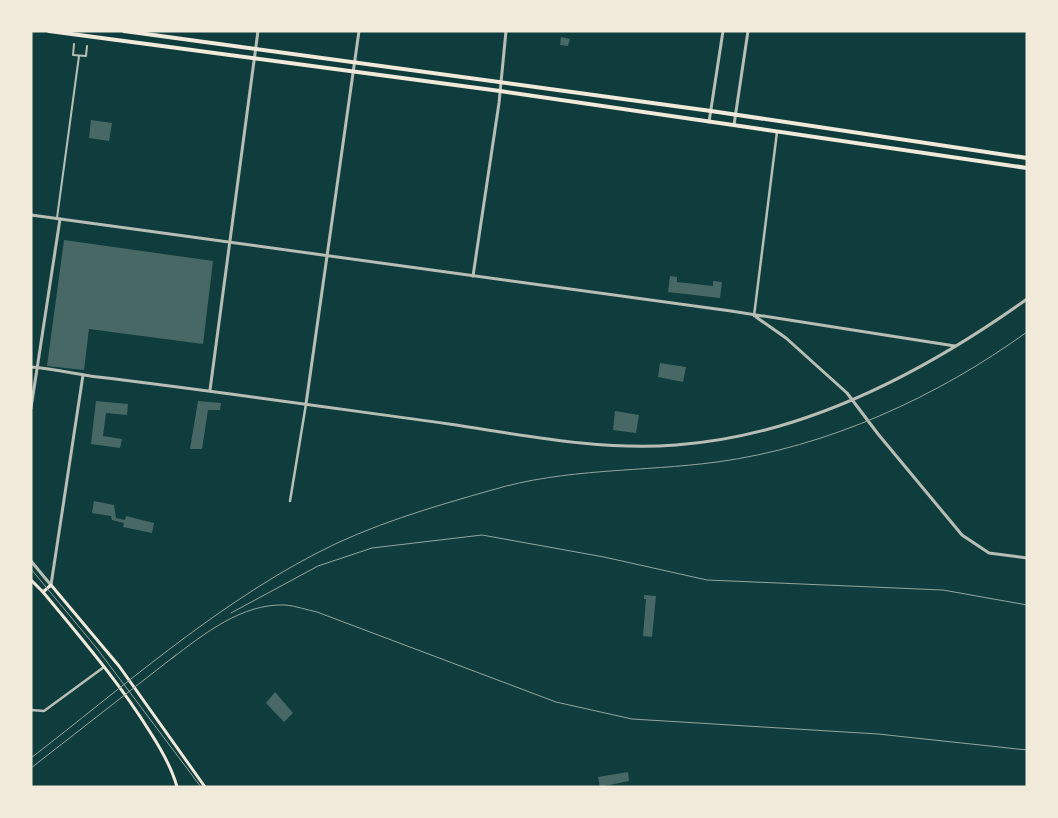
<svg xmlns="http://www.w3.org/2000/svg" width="1058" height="818" font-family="'Exo 2',sans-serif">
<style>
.building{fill:#486865}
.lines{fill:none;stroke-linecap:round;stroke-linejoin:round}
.pedestrian{stroke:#b8beb3;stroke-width:2}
.minor{stroke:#b8beb3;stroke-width:2.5}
.tertiary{stroke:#b8beb3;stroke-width:3}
.secondary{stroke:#f1e9da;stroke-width:3}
.primary{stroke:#f1e9da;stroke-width:4}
.tram{stroke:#97a49c;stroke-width:1}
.rail{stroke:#97a49c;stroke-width:1}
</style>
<rect width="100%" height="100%" fill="#0f3d3e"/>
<g class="building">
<path d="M561 37 570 39 568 46 560 45Z"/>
<path d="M91 120 112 123 109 141 89 138Z"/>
<path d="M64 240 213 261 203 344 89 329 84 370 47 366Z"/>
<path d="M670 276 677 277V282L713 286V281L722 282 720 298 668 292Z"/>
<path d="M660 363 686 367 683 382 658 377Z"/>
<path d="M96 401 128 404 127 415 106 413 103 436 122 439 120 448 91 444Z"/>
<path d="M198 401 221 403 220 410H208L202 449H190Z"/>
<path d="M615 411 639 415 636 433 613 430Z"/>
<path d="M94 501 114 505 116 518 125 520 126 516 154 523 152 533 123 527 124 523 112 520 111 516 92 513Z"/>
<path d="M644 595 656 596 652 637 643 636 646 599H644Z"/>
<path d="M275 692 293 713 284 722 266 703Z"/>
<path d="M628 772 629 781 600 787 598 777Z"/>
</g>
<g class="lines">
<g class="pedestrian">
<path d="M74 44 73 55 86 56 87 46"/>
<path d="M57 218 79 56"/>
</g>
<g class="minor">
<path d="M754 316 777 132"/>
<path d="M290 501 306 404"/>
<path d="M31 710 44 711 104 667"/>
</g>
<g class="tertiary">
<path d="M709 122 723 31"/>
<path d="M734 125 748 31"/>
<path d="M31 215 731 311 955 346"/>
<path d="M473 276 499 103 506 31"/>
<path d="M756 317 786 338 847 393 878 434 962 535 989 553 1027 558"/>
<path d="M31 367C54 369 76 374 98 377 215 391 332 408 449 424 523 435 600 451 676 445 804 436 925 372 1027 299"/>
<path d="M210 390 258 31"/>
<path d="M306 404 359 31"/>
<path d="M31 408 60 219"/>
<path d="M31 561 50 584"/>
<path d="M51 585 83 375"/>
</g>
<g class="secondary">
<path d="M31 580 43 592 51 585 119 666 205 787"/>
<path d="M43 592C81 638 119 682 150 732 161 749 172 768 177 787"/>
</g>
<g class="primary">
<path d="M49 31 500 91 1027 168"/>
<path d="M124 31 711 111 1027 158"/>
</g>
<path class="tram" d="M31 569 95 646 201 787"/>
<g class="rail">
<path d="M231 613 318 566 372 548 482 535 604 557 707 580 943 590 1027 605"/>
<path d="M171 659C204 634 242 603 286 605 296 606 307 610 317 612L556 702 632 719 878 734 1027 750"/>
<path d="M31 758C123 687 212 608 315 554 370 525 432 507 492 490 565 468 642 472 717 462 828 447 937 397 1027 332"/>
<path d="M31 768 176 655"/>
</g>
</g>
<rect width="1058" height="818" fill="none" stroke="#f1e9da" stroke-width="65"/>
</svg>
